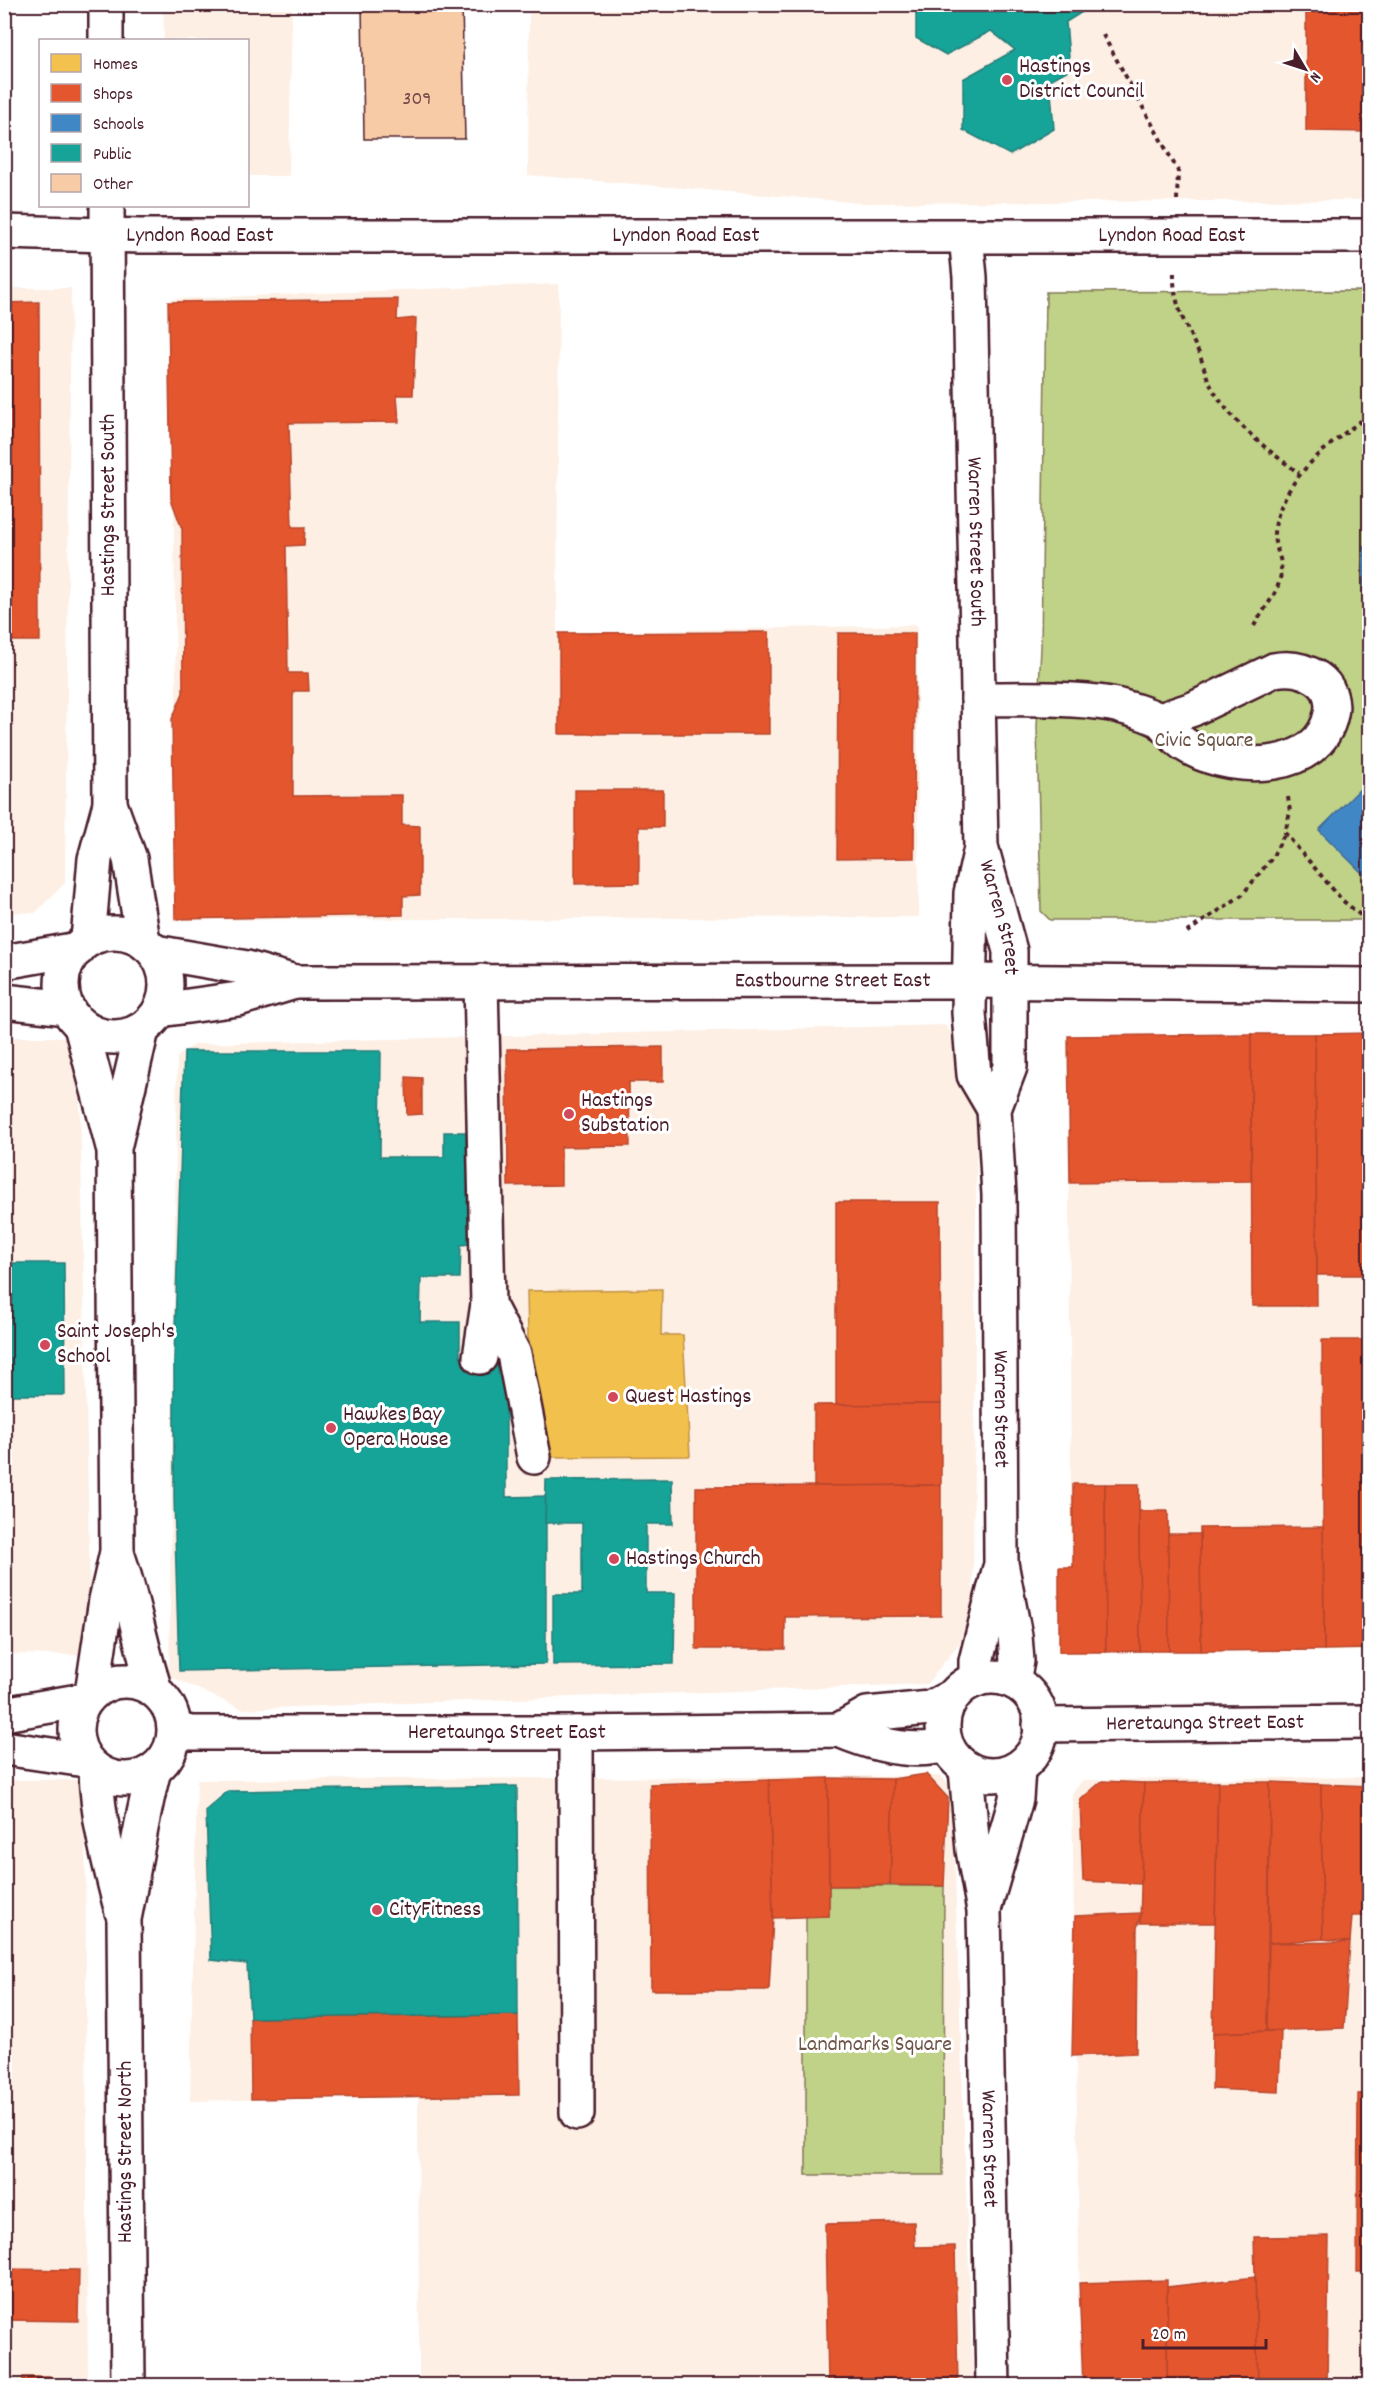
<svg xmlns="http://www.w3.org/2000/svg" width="1374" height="2390" font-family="Dekko,sans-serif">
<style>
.built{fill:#fdefe4}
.green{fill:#bfd287;stroke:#847859;stroke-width:1.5}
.homes{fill:#f2c14e;stroke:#c09044;stroke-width:1.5}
.shops{fill:#e4572e;stroke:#b6462d;stroke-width:1.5}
.schools{fill:#3f88c5;stroke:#426897;stroke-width:1.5}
.public{fill:#17a398;stroke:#267b77;stroke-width:1.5}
.building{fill:#f7cba6;stroke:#4a1f2b;stroke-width:1.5}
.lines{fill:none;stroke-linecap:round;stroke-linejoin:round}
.minor-casing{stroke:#4a1f2b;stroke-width:38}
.major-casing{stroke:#4a1f2b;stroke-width:38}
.path{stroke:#4a1f2b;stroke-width:4;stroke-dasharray:4.5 4.5;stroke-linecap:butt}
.minor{stroke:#fff;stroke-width:33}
.major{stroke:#fff;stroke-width:33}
.poi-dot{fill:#d1495b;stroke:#fff;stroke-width:2}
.labels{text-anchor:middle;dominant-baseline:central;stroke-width:6;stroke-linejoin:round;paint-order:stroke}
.number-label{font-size:20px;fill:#754a4a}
.poi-label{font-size:22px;fill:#4a1f2b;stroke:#fff;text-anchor:start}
.street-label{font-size:22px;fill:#4a1f2b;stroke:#fff}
.park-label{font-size:22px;fill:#6d5547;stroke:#fff}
</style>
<rect width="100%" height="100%" fill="#fff"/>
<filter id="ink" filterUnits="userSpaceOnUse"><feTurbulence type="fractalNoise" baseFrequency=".0167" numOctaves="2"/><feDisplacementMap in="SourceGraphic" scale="12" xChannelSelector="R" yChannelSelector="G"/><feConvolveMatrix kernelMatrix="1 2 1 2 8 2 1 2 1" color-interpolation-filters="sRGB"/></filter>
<g filter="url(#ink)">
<g class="built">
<path d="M163 5H292L289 176H248V40H164Z"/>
<path d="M529 5H1369V200L861 203 528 175Z"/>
<path d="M559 284 557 633 917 625 919 917 179 920 171 299Z"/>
<path d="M5 288H71L65 883 35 913 5 912Z"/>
<path d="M945 1025 977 1072 973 1604 965 1636 927 1684 242 1709 169 1676 177 1057 195 1044Z"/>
<path d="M1369 1034V1651L1072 1652 1068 1036Z"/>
<path d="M5 1037H64L79 1050 91 1640 79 1655 5 1654Z"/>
<path d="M941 1776 952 1788 973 2385H419L418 2096 190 2101 197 1780Z"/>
<path d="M1369 1777V2385H1081L1072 1793 1083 1780Z"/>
<path d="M4 1780H85L88 2385H5Z"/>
</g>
<g class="green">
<path d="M1369 291V920H1050L1041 911 1037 726 1041 648 1046 292Z"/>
<path d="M829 1886H944L943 2175H806V1916H829Z"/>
</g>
<path class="homes" d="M662 1289 661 1335H683L690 1456 549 1457 528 1337 527 1291Z"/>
<g class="shops">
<path d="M1306 4H1370V146L1369 132 1306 131Z"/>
<path d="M398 299 397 320 416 318 413 395H397L399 422 289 423 292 527H305L304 545 286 546 288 673H308L309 691H294L293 697V796L402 795V825L420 826V895L403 896V915L175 919 172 719 183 693 182 529 171 499 168 302Z"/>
<path d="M39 302 40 641H4V303Z"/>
<path d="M769 632V734H559V633Z"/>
<path d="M838 633H915L914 858 837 859Z"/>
<path d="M575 790H663V827H639V883L575 884Z"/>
<path d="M1370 1033V1275H1317L1315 1034Z"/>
<path d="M1251 1034H1315L1317 1306H1252Z"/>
<path d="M1251 1034V1181L1070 1183 1068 1036Z"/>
<path d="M663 1047V1082H629L630 1146 561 1147V1185L508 1186 507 1049Z"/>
<path d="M406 1077 422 1078V1114L407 1115Z"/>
<path d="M836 1202H940L941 1404 836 1405Z"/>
<path d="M1322 1340H1370V1649L1324 1650Z"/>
<path d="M941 1404V1485L814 1486V1405Z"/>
<path d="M1073 1484H1105L1106 1652H1059V1567H1073Z"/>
<path d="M1105 1484H1139L1140 1651 1106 1652Z"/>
<path d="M941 1485V1616L785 1617V1649H696V1487Z"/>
<path d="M1139 1511H1168L1169 1651H1140Z"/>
<path d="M1323 1527 1324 1650 1201 1651 1200 1528Z"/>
<path d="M1168 1534H1200L1201 1651H1169Z"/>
<path d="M926 1774 948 1798 944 1886 890 1885 893 1779Z"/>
<path d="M828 1778 893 1779 890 1885 829 1886Z"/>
<path d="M828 1778 829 1916 773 1918 769 1780Z"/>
<path d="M769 1780 773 1918 769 1990H651L650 1784Z"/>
<path d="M1102 1781 1144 1783 1141 1884 1083 1881 1080 1800Z"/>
<path d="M1218 1782 1215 1923H1140L1144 1783Z"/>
<path d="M1218 1782H1270L1267 2031 1213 2033Z"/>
<path d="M1270 1782 1321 1784 1323 1939 1269 1943Z"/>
<path d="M1321 1784 1370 1786V1916H1352L1350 1942 1323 1939Z"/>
<path d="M1141 1913 1137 1928 1136 2053 1072 2056 1075 1916Z"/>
<path d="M1350 1942 1344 2028 1267 2031 1269 1943Z"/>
<path d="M518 2015 519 2095 251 2099 250 2018Z"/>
<path d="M1281 2031 1279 2092 1212 2089 1213 2033Z"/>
<path d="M1370 2093V2272H1357L1358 2094Z"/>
<path d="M914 2222 915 2247 955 2246 958 2386H828L825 2224Z"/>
<path d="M1329 2236 1327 2386H1258L1254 2237Z"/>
<path d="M4 2269 79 2270 78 2321 4 2320Z"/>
<path d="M1255 2277 1258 2386H1167V2287Z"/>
<path d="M1167 2280V2386H1083L1079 2283Z"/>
<rect x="23" y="2377" width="28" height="9"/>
</g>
<g class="schools">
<path d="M1363 546H1370V674H1364Z"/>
<path d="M1370 779V881L1319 830Z"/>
</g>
<g class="public">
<path d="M916 4H1095L1066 22 1070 69 1050 80 1054 129 1010 155 963 130V79L1015 50 991 31 946 55 916 38Z"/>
<path d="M184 1051H381L380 1157H444V1132H470V1244L461 1245 460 1278H421L420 1322H460V1357H506V1497L546 1496V1664L179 1671 174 1499V1358Z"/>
<path d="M4 1263H64L65 1395H4Z"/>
<path d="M672 1479 673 1524H646V1593H675L674 1664 553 1665V1594H582V1523H545L546 1480Z"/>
<path d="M517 1786 518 2015 250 2018 247 1964 211 1960 206 1810 228 1791Z"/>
</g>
<path class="building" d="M362 4H462L465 139H364Z"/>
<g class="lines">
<g class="minor-casing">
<g id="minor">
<path id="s1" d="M4 232 140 236H1370"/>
<path id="s2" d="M966 236 970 277 981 848 971 893 969 1013 974 1075 994 1109"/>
<path d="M978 699C1018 699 1073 697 1111 704 1121 706 1156 716 1162 722 1172 733 1178 742 1192 749 1235 772 1319 773 1331 714 1334 700 1329 686 1317 678 1303 669 1290 667 1274 670L1193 709 1160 720"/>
<path id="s3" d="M982 850 1010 951V1067L994 1109 999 1195 1001 1563 1015 1636 1017 1661 1013 1681"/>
<path id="s4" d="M155 952 247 968 295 982 969 981 1370 985"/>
<path d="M4 962 78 949"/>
<path d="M481 981 488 1304 514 1354 534 1457"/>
<path d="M4 1001 67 1008"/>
<path d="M160 1010 238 999 295 982"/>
<path d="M480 1357 488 1304"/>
<circle cx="992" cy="1726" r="49"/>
<path d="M976 1680V1661L999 1571"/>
<path id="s5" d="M1040 1725 1370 1722"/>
<path id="s6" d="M175 1730 192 1733H576L839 1730C872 1744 911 1755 946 1745"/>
<path d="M839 1730 867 1714 930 1708 953 1696"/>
<path d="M576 1733 577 2113"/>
<path id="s7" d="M966 1769 973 1850 984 1911 993 2386"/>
<path d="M985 1906 1016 1799 1018 1769"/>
</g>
</g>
<g class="major-casing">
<g id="major">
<path d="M106 4V40"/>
<path d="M110 804 130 859 143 941"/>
<circle cx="114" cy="985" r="52"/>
<path d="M88 940 95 859 110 804 107 206"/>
<path d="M81 1026 113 1147"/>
<path d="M117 1553C133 1598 140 1645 155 1690"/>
<circle cx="125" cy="1730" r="49"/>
<path d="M92 1693 106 1600 117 1552 114 1148 142 1030"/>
<path d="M4 1714 84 1700"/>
<path d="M4 1748 85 1760"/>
<path d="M96 1770C97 1818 110 1866 122 1912"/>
<path d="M128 2386 124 1919C134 1870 141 1819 154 1770"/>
</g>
</g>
<g class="path">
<path d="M1103 35 1178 171 1177 200"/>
<path d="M1174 273C1173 302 1184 322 1196 347 1202 358 1204 370 1209 382 1227 419 1267 450 1299 473"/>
<path d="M1254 626C1266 604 1283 590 1281 564 1280 554 1273 542 1274 533 1282 476 1328 446 1370 414"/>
<path d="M1288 797 1290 812 1285 833 1342 900 1370 923"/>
<path d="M1187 932 1242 895 1272 858 1285 833"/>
</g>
<use href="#minor" class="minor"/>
<use href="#major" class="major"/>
</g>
</g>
<g class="poi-dot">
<circle cx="1007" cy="80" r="6"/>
<circle cx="569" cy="1114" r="6"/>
<circle cx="45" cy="1345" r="6"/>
<circle cx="613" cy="1397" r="6"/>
<circle cx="331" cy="1428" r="6"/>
<circle cx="614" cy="1559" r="6"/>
<circle cx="377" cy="1910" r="6"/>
</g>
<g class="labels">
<g class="number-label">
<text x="417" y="100">309</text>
</g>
<g class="poi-label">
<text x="1019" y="67">Hastings<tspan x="1019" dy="25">District Council</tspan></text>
<text x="581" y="1101">Hastings<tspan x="581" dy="25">Substation</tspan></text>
<text x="57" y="1332">Saint Joseph's<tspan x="57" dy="25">School</tspan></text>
<text x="625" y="1397">Quest Hastings</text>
<text x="343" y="1415">Hawkes Bay<tspan x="343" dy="25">Opera House</tspan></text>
<text x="626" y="1559">Hastings Church</text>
<text x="389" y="1910">CityFitness</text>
</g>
<g class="street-label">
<text stroke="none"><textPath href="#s1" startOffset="196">Lyndon Road East</textPath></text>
<text stroke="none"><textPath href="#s1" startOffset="682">Lyndon Road East</textPath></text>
<text stroke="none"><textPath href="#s1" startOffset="1168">Lyndon Road East</textPath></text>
<text transform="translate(109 505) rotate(-90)">Hastings Street South</text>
<text stroke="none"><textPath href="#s2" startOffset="306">Warren Street South</textPath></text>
<text stroke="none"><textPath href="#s3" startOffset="70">Warren Street</textPath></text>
<text stroke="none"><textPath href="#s4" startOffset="681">Eastbourne Street East</textPath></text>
<text stroke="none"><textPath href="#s3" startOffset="566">Warren Street</textPath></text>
<text stroke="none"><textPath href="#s5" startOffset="165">Heretaunga Street East</textPath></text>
<text stroke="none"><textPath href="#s6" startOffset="332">Heretaunga Street East</textPath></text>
<text stroke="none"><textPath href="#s7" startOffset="381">Warren Street</textPath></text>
<text transform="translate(126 2152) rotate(-90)">Hastings Street North</text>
</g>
<g class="park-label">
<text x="1204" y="741">Civic Square</text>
<text x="875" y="2045">Landmarks Square</text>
</g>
</g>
<rect width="1374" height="2390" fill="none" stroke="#fff" stroke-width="24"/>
<rect x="12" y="12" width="1350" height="2366" fill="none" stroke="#4a1f2b" stroke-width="2" filter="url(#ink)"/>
<rect x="39" y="39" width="210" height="168" fill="#ffffff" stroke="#b7a5aa" stroke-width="1.5"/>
<rect x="51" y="54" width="30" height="18" fill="#f2c14e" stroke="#b7a5aa" stroke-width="1.5"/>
<text x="93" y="69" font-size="18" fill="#4a1f2b">Homes</text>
<rect x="51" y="84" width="30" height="18" fill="#e4572e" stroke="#b7a5aa" stroke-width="1.5"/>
<text x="93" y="99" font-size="18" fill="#4a1f2b">Shops</text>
<rect x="51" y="114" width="30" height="18" fill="#3f88c5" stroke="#b7a5aa" stroke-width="1.5"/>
<text x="93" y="129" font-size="18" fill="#4a1f2b">Schools</text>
<rect x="51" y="144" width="30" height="18" fill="#17a398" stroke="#b7a5aa" stroke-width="1.5"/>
<text x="93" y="159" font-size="18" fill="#4a1f2b">Public</text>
<rect x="51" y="174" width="30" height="18" fill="#f7cba6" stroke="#b7a5aa" stroke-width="1.5"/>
<text x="93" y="189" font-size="18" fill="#4a1f2b">Other</text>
<g transform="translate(1305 69) rotate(129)" stroke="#ffffff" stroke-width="4.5" paint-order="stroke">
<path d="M0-4.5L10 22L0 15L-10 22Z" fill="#4a1f2b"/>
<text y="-9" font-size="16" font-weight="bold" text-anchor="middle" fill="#4a1f2b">N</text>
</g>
<path d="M1143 2339v9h123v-9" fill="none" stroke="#4a1f2b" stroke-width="3"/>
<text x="1152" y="2339" font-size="18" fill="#4a1f2b" stroke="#ffffff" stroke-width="4.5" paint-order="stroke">20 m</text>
</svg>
